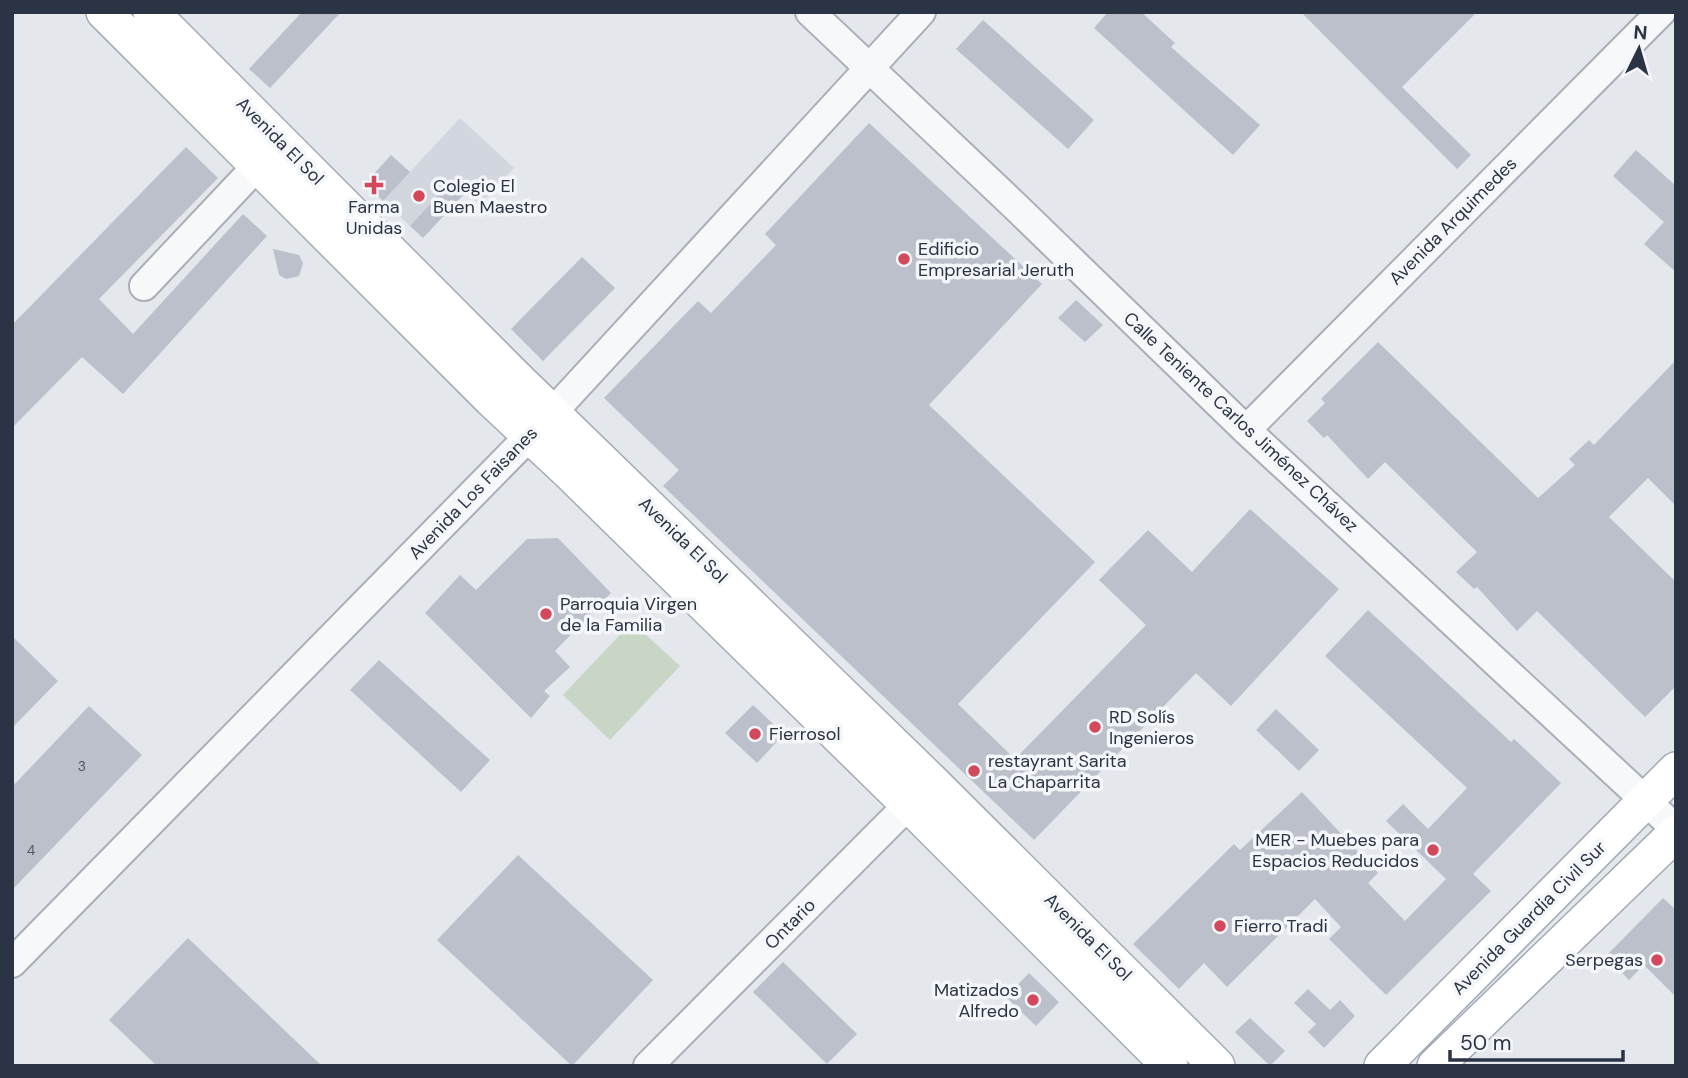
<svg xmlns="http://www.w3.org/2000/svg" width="1688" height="1078" font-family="'DM Sans',sans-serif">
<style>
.built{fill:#d2d6de}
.green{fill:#c9d6c5}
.building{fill:#bbc0ca}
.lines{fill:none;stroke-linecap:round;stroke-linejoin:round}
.minor-casing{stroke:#a9aeb7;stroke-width:32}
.major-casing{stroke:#a3abb8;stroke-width:38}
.minor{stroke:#f7f8fa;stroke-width:28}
.major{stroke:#fff;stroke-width:35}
.poi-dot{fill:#d1495b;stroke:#f4f6f9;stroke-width:2.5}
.labels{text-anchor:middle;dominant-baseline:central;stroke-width:7;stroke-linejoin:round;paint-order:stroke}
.number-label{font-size:14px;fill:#4f5766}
.street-label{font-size:18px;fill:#2b3445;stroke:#f4f6f9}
.poi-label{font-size:18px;fill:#2b3445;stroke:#f4f6f9;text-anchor:start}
</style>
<rect width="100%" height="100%" fill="#e4e7ec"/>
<path class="built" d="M460 118 514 168 480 204 453 180 410 226 383 201Z"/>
<path class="green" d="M632 622 680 666 610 740 563 695Z"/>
<g class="building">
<path d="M302 12H341L270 88 249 69Z"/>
<path d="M1108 12H1141L1175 43 1171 47 1260 125 1233 155 1094 28Z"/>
<path d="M1301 12H1477L1402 87 1471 155 1457 169Z"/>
<path d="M983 20 1094 120 1068 149 956 49Z"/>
<path d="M869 123 1042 284 929 405 1095 562 958 704 1015 759 1146 625 1099 580 1148 530 1192 572 1250 509 1339 589 1231 706 1196 673 1034 840 663 486 679 470 604 398 698 301 711 313 776 245 765 234Z"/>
<path d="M186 147 218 178 99 299 133 334 243 214 267 236 123 394 82 357 12 428V325Z"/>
<path d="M1636 150 1676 186V272L1644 244 1664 222 1613 176Z"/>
<path d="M391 155 410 172 383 201 365 184Z"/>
<path d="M453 179 466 192 423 238 410 226Z"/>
<path d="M273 249 299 255 303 263 299 276 286 279 279 275Z"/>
<path d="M582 257 615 288 543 361 511 329Z"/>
<path d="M1076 300 1103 325 1085 342 1058 318Z"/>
<path d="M1378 342 1538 498 1575 465 1569 459 1589 440 1594 445 1676 360V506L1648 478 1609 517 1676 582V686L1645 717 1537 611 1517 631 1477 587 1474 589 1456 572 1477 552 1385 462 1368 479 1327 435 1324 438 1307 421 1325 403 1321 399Z"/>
<path d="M558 538 611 593 555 651 570 667 544 691 550 696 531 718 425 613 460 575 476 590 527 539Z"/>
<path d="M1368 610 1511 742 1514 739 1561 783 1473 874 1491 891 1386 995 1329 939 1341 927 1315 899 1227 987 1204 963 1179 989 1133 944 1234 844 1240 850 1302 792 1378 873 1368 883 1405 921 1446 879 1386 821 1403 804 1428 829 1467 788 1325 656Z"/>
<path d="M12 636 58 681 12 728Z"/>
<path d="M379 660 490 760 461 792 350 690Z"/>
<path d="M753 705 784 734 757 763 725 733Z"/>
<path d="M89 706 142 755 12 890V787Z"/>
<path d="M1276 709 1319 750 1299 771 1256 730Z"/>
<path d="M518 855 653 980 572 1066 437 940Z"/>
<path d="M1663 898 1676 910V997L1644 965 1629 980 1606 956Z"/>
<path d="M188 938 322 1066H157L109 1020Z"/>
<path d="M783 962 857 1034 827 1064 753 992Z"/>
<path d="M1029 973 1059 1002 1036 1026 1006 997Z"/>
<path d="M1308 989 1330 1010 1340 1000 1355 1016 1324 1048 1308 1032 1316 1024 1294 1003Z"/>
<path d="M1250 1018 1285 1051 1270 1066 1235 1032Z"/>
</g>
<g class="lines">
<g class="minor-casing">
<g id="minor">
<path d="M810 12 1016 207 1246 430 1676 829"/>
<path d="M144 286 257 166"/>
<path d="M1246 430 1661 12"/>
<path d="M12 963 552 413 921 12"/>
<path d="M648 1066 923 790"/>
</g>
</g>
<g class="major-casing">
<g id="major">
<path d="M104 12 491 399 569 472 909 805 1170 1066"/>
<path d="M151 12 514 376 931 781 1217 1066"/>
<path d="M1382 1066 1676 770"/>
<path d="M1435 1066 1676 833"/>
</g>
</g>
<use href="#minor" class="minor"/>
<use href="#major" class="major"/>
</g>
<g class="poi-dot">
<path d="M370.5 174.5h7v7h7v7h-7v7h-7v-7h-7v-7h7z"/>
<circle cx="419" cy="196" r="7"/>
<circle cx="904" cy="259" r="7"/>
<circle cx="546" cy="614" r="7"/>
<circle cx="1095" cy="727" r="7"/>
<circle cx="755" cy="734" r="7"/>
<circle cx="974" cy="771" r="7"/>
<circle cx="1433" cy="850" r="7"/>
<circle cx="1220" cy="926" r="7"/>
<circle cx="1657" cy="960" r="7"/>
<circle cx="1033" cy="1000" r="7"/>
</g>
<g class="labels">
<g class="number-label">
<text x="82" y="766">3</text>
<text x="31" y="850">4</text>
</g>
<g class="street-label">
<text transform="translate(280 141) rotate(45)">Avenida El Sol</text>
<text transform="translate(1453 221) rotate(-45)">Avenida Arquimedes</text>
<text transform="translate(1241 422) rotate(43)">Calle Teniente Carlos Jiménez Chávez</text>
<text transform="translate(473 493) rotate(-46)">Avenida Los Faisanes</text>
<text transform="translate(683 540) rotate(44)">Avenida El Sol</text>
<text transform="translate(1529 918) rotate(-45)">Avenida Guardia Civil Sur</text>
<text transform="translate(790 924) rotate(-45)">Ontario</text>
<text transform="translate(1088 937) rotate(45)">Avenida El Sol</text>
</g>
<g class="poi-label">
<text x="433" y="186">Colegio El<tspan x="433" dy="21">Buen Maestro</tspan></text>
<text x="374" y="207" text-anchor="middle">Farma<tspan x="374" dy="21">Unidas</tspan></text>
<text x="918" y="249">Edificio<tspan x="918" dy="21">Empresarial Jeruth</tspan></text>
<text x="560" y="604">Parroquia Virgen<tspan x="560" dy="21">de la Familia</tspan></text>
<text x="1109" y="717">RD Solís<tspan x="1109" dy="21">Ingenieros</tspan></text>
<text x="769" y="734">Fierrosol</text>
<text x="988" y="761">restayrant Sarita<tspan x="988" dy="21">La Chaparrita</tspan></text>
<text x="1419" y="840" text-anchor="end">MER - Muebes para<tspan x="1419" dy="21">Espacios Reducidos</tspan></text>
<text x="1234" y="926">Fierro Tradi</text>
<text x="1643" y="960" text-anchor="end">Serpegas</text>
<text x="1019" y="990" text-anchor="end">Matizados<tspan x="1019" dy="21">Alfredo</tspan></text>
</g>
</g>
<rect width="1688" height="1078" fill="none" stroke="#2b3445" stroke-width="28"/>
<g transform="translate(1639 49) rotate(5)" stroke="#f4f6f9" stroke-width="5" paint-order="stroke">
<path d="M0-5L12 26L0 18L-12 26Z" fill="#2b3445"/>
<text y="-10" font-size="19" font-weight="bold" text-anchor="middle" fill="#2b3445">N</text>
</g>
<path d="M1450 1050v10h173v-10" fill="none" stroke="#2b3445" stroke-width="3.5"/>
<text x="1460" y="1050" font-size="21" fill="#2b3445" stroke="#f4f6f9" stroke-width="5" paint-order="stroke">50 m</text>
</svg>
